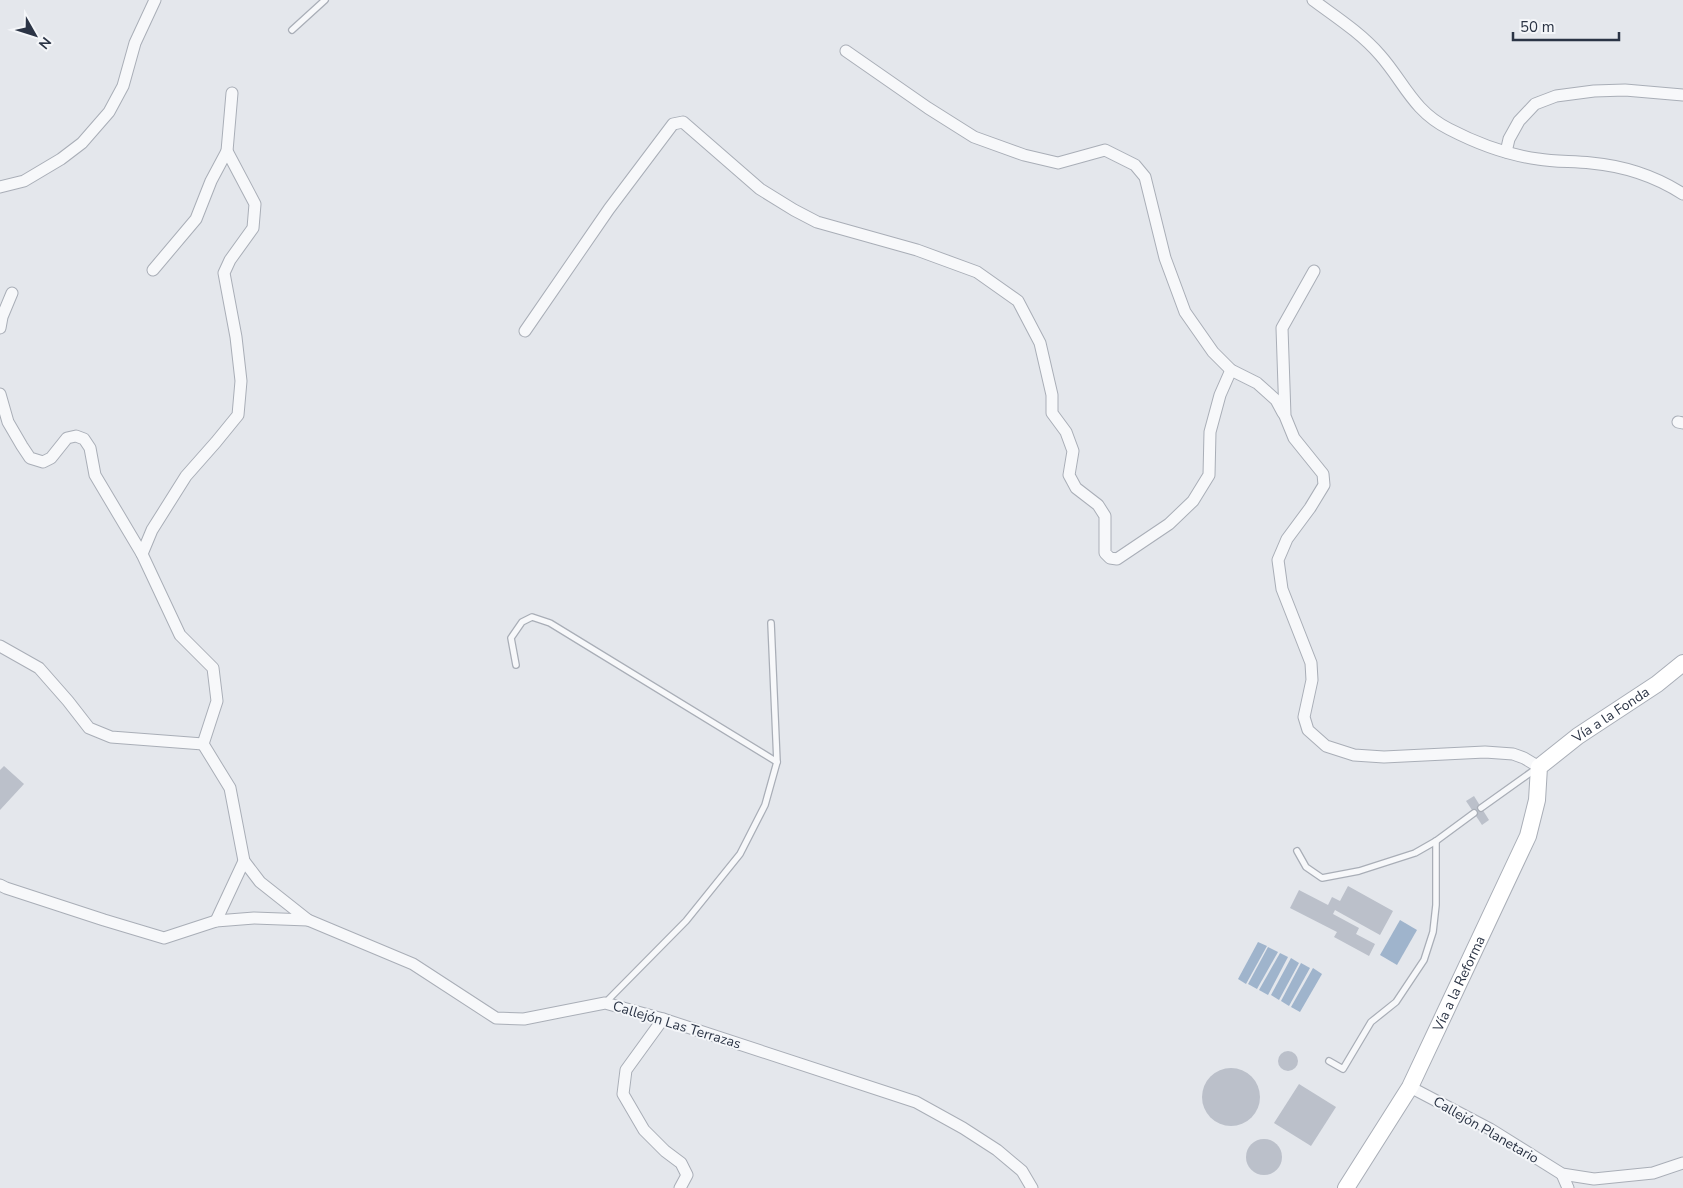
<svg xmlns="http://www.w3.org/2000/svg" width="1683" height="1188" font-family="'Nunito Sans',sans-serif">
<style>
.water{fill:#9fb4cc}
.building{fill:#bbc0ca}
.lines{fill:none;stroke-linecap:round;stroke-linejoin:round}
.lane-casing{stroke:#a9aeb7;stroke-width:8}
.street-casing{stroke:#a9aeb7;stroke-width:13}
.secondary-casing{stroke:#a9aeb7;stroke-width:18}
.lane{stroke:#f7f8fa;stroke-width:5.5}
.street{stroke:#f7f8fa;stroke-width:11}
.secondary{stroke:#fff;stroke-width:16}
.labels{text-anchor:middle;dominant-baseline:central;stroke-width:4;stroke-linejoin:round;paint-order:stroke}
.street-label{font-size:14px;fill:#2b3445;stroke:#f4f6f9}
</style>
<rect width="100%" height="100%" fill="#e4e7ec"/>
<g class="water">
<path d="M1400 920 1417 930 1397 965 1380 955Z"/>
<path d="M1258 942 1267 946 1246 984 1238 979Z"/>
<path d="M1268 947 1278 952 1257 989 1248 984Z"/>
<path d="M1280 953 1288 957 1268 995 1259 990Z"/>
<path d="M1291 958 1299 963 1279 1000 1271 995Z"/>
<path d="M1301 963 1310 968 1289 1006 1281 1001Z"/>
<path d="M1313 968 1322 974 1300 1012 1291 1007Z"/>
</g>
<g class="building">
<path d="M4 766 24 784 0 810V770Z"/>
<path d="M1474 796 1489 820 1482 825 1466 801Z"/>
<path d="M1348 886 1393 911 1380 935 1335 910 1333 914 1359 928 1356 934 1375 944 1369 956 1334 937 1337 932 1290 908 1299 890 1328 905 1332 897 1340 901Z"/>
<circle cx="1288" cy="1061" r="10"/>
<circle cx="1231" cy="1097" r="29"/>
<path d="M1299 1084 1336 1107 1311 1146 1274 1123Z"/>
<circle cx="1264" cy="1157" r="18"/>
</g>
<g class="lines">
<g class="lane-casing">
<g id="lane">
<path d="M292 30 325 0"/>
<path d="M516 665 511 638 522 622 532 617 550 623 777 762"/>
<path d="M1481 808 1537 768"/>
<path d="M1297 851 1306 867 1322 878 1359 871 1415 853 1436 841 1474 813"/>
<path d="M605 1003 686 921 740 854 765 805 777 762 771 623"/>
<path d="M1329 1061 1343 1069 1371 1022 1396 1002 1424 960 1433 932 1436 905V841"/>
</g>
</g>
<g class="street-casing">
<g id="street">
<path d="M1313 0C1336 17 1361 33 1380 55 1404 82 1413 111 1449 129 1476 143 1508 155 1538 159 1555 162 1573 161 1591 163 1624 166 1655 176 1683 194"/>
<path d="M846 51 928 108 974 137 1024 155 1058 163 1105 150 1135 165 1145 177 1165 258 1185 312 1213 352 1231 370 1257 383 1276 400 1283 413"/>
<path d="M232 93 227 151 255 204 253 228 230 260 224 273 236 337 241 381 238 415 216 442 186 476 152 530 142 554 180 635 213 668 217 701 203 744 230 788 244 861 260 882 308 920 413 964 496 1018 524 1019 605 1003 663 1019 916 1102 963 1128 997 1150 1022 1171 1032 1188"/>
<path d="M1506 152 1509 139 1519 121 1535 104 1556 96 1594 91 1625 90 1683 95"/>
<path d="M0 187 24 181 61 159 82 143 109 112 123 86 135 43 155 0"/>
<path d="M153 270 196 219 211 181 227 151"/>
<path d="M1314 271 1282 328 1285 416 1294 438 1323 474 1324 485 1310 508 1287 539 1278 560 1282 589 1311 663 1312 680 1304 717 1308 730 1326 746 1354 755 1384 757 1485 752 1513 754 1524 758 1539 767"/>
<path d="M0 328 2 317 12 293"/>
<path d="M525 331 609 209 673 124 683 122 760 189 794 210 817 222 917 250 977 272 1018 301 1040 343 1052 395V413L1066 432 1073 451 1069 475 1076 488 1098 505 1105 516V553L1110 558 1117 559 1169 524 1193 501 1209 475 1210 432 1220 395 1231 370"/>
<path d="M0 394 8 422 22 446 30 458 43 462 51 458 67 438 76 436 84 439 90 448 95 475 142 554"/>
<path d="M1678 422 1683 423"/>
<path d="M0 646 39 668 68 701 89 728 111 737 203 744"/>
<path d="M0 885 6 888 104 920 164 938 216 921 254 918 308 920"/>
<path d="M216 921 244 861"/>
<path d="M663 1019 626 1070 623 1094 644 1130 665 1151 681 1163 687 1175 680 1188"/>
<path d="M1410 1087 1490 1129 1562 1174 1594 1179 1653 1173 1683 1163"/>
<path d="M1562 1174 1568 1188"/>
</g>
</g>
<g class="secondary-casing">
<g id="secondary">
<path id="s1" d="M1346 1188 1410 1087 1528 836 1537 800 1539 767 1578 736 1657 684 1683 663"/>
</g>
</g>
<use href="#lane" class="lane"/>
<use href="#street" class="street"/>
<use href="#secondary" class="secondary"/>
</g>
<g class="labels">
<g class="street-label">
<text stroke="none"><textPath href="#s1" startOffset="556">Vía a la Fonda</textPath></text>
<text stroke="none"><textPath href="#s1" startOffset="234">Vía a la Reforma</textPath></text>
<text transform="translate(677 1025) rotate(17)">Callejón Las Terrazas</text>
<text transform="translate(1486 1130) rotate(30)">Callejón Planetario</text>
</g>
</g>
<g transform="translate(35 35) rotate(129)" stroke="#f4f6f9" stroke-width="4" paint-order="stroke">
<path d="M0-4L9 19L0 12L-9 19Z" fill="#2b3445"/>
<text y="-8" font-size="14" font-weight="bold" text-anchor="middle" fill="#2b3445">N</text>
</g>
<path d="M1513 32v8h106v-8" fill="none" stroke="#2b3445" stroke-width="2.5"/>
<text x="1520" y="32" font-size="15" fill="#2b3445" stroke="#f4f6f9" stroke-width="4" paint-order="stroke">50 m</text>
</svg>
